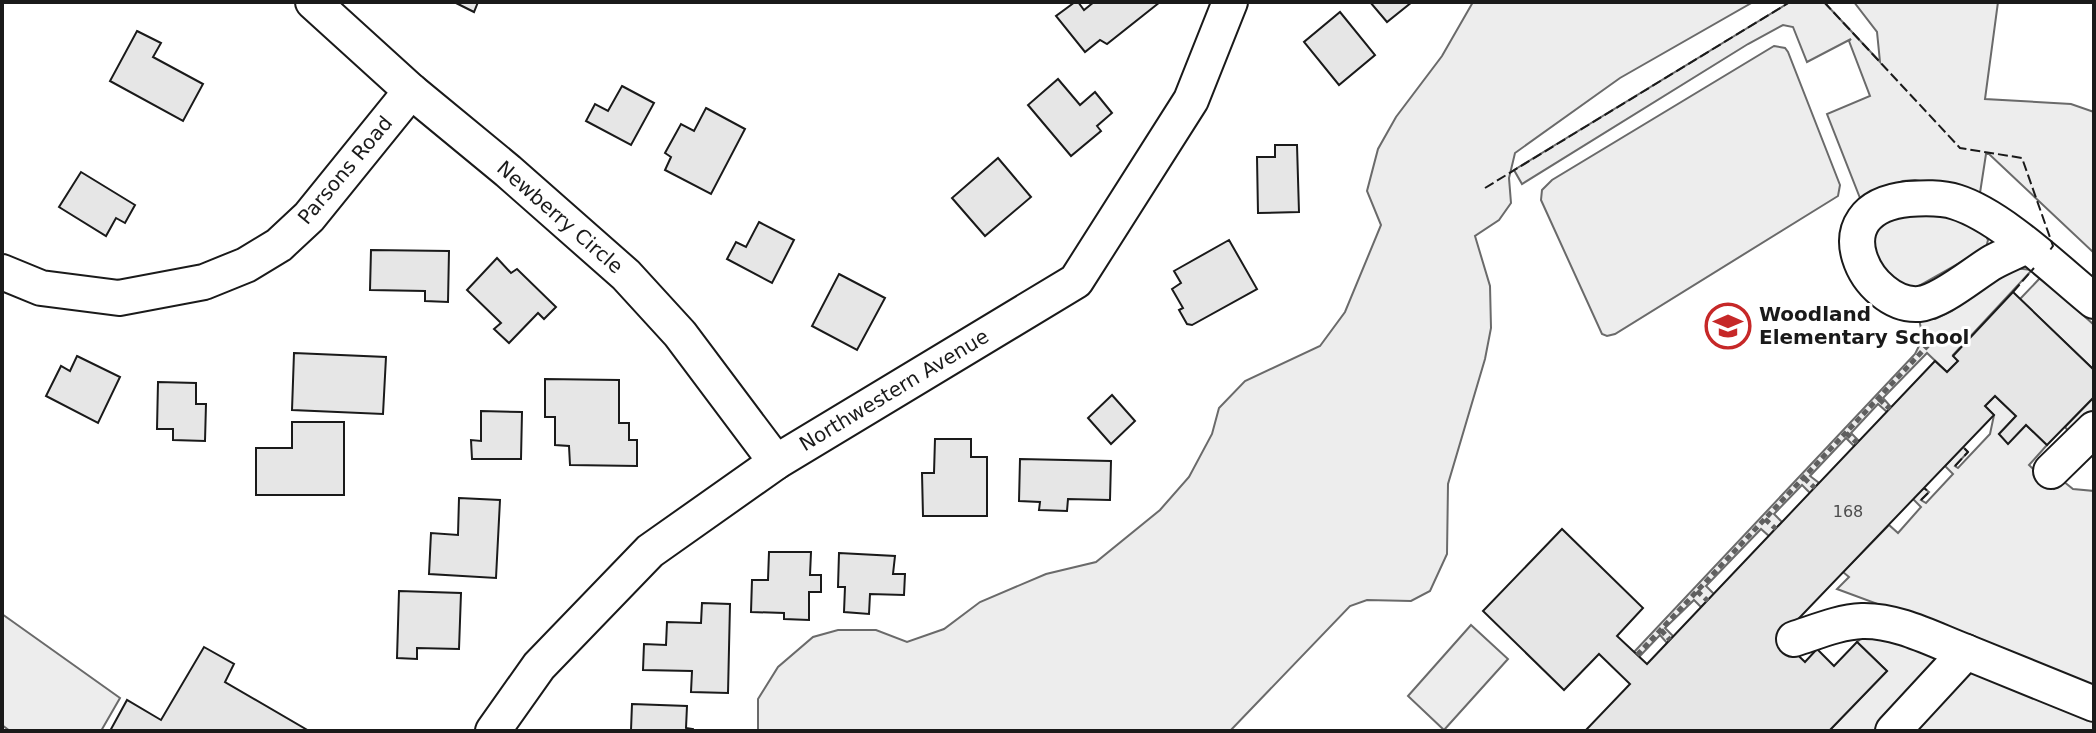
<svg xmlns="http://www.w3.org/2000/svg" width="2096" height="733" font-family="'DejaVu Sans',sans-serif">
<style>
.built{fill:#ededed;stroke:#6a6a6a;stroke-width:2}
.building{fill:#e6e6e6;stroke:#1a1a1a;stroke-width:2}
.lines{fill:none;stroke-linecap:round;stroke-linejoin:round}
.minor-casing{stroke:#1a1a1a;stroke-width:38}
.path{stroke:#5f5f5f;stroke-width:5;stroke-dasharray:6 4;stroke-linecap:butt}
.minor{stroke:#fff;stroke-width:34}
.fence{stroke:#1a1a1a;stroke-width:2;stroke-dasharray:10 4;stroke-linecap:butt}
.labels{text-anchor:middle;dominant-baseline:central;stroke-width:6;stroke-linejoin:round;paint-order:stroke}
.number-label{font-size:16px;fill:#4d4d4d}
.street-label{font-size:20px;fill:#1a1a1a;stroke:#fff}
.poi-label{font-size:20px;font-weight:bold;fill:#1a1a1a;stroke:#fff;text-anchor:start}
</style>
<rect width="100%" height="100%" fill="#fff"/>
<g class="built">
<path d="M1473 2H1753L1620 78 1515 153 1509 178 1511 203 1499 220 1475 236 1490 286 1491 328 1485 359 1448 484 1447 554 1430 591 1411 601 1367 600 1350 606 1230 731H758V699L778 667 813 637 838 630H876L907 642 944 629 980 602 1046 574 1096 562 1160 510 1189 477 1212 434 1219 408 1245 381 1320 346 1345 312 1381 225 1367 191 1378 149 1396 117 1442 56Z"/>
<path d="M1790 2H1824L1880 62 1877 32 1854 2H1998L1985 99 2071 104 2094 112V253L1989 154H1986L1980 193 1915 180 1903 181 1860 198 1827 114 1870 96 1849 41 1851 39 1807 62 1793 27 1783 25 1748 44 1522 184 1514 170Z"/>
<path d="M1774 46 1785 48 1788 52 1840 185 1838 196 1615 334 1607 336 1602 334 1541 200 1542 190 1552 180Z"/>
<path d="M1943 213 1985 234 1988 240 1986 248 1915 288 1901 284 1879 268 1869 239 1873 229 1893 217Z"/>
<path d="M2014 268 2032 270 1953 355 1958 361 1947 372 1927 353 1883 398 1891 407 1887 412 1878 404 1851 433 1859 441 1854 446 1846 438 1810 476 1819 483 1810 493 1802 485 1774 514 1782 522 1769 536 1761 529 1706 586 1714 594 1701 607 1694 600 1665 628 1673 636 1667 643 1660 635 1639 657 1634 652 1915 354 1923 338 1919 319H1935L1952 311 1989 281Z"/>
<path d="M2041 277 2094 325V370L2020 299Z"/>
<path d="M1995 396 2016 416 1999 434 2008 443 2026 425 2047 445 2029 465 2054 489 2063 481 2073 489 2094 491V731H1913L1936 667 1876 731H1829L1887 671 1857 642 1894 610 1837 589 1849 577 1843 572 1889 525 1898 533 1921 507 1913 499 1924 488 1929 492 1921 500 1926 503 1953 474 1945 466 1963 447 1968 452 1955 466 1958 468 1990 434 1994 415 1985 406Z"/>
<path d="M2094 397V412L2068 441 2070 433 2065 427Z"/>
<path d="M2 614 120 698 101 731H10L2 725Z"/>
<path d="M1471 625 1508 659 1444 730 1408 696Z"/>
</g>
<g class="building">
<path d="M454 2H478L474 12Z"/>
<path d="M1075 2H1078L1084 10 1094 2H1160L1107 44 1100 40 1085 52 1056 16Z"/>
<path d="M1370 2H1412L1387 22Z"/>
<path d="M1340 12 1375 55 1339 85 1304 42Z"/>
<path d="M137 31 161 43 153 57 203 84 183 121 110 81Z"/>
<path d="M1058 79 1080 105 1095 92 1112 113 1097 126 1101 131 1071 156 1028 105Z"/>
<path d="M622 86 654 103 631 145 586 121 595 104 608 111Z"/>
<path d="M706 108 745 129 711 194 665 170 671 157 665 153 681 124 694 131Z"/>
<path d="M1275 145H1297L1299 212 1258 213 1257 157H1275Z"/>
<path d="M998 158 1031 197 985 236 952 198Z"/>
<path d="M81 172 135 205 125 223 116 218 106 236 59 207Z"/>
<path d="M759 222 794 240 772 283 727 259 736 242 746 247Z"/>
<path d="M1229 240 1257 289 1192 325 1187 324 1179 310 1183 308 1172 289 1181 283 1174 271Z"/>
<path d="M371 250 449 251 448 302 425 301V291L370 290Z"/>
<path d="M497 258 511 273 517 269 556 307 544 319 538 313 509 343 494 329 501 323 467 290Z"/>
<path d="M839 274 885 298 857 350 812 326Z"/>
<path d="M2013 292 2094 370V397L2047 445 2026 425 2008 444 1999 434 2016 416 1995 396 1985 406 1994 415 1780 638 1805 662 1817 649 1834 666 1857 642 1887 671 1829 731H1585L1630 684 1599 654 1564 690 1483 611 1562 529 1643 608 1617 636 1647 664 1935 361 1947 372 1958 361 1953 356Z"/>
<path d="M294 353 386 357 383 414 292 410Z"/>
<path d="M77 356 120 377 98 423 46 396 61 366 70 371Z"/>
<path d="M545 379 619 380V423H629V440H637V466L570 465 569 446 555 445V417H545Z"/>
<path d="M158 382 196 383V404H206L205 441 173 440V429H157Z"/>
<path d="M1112 395 1135 421 1111 444 1088 418Z"/>
<path d="M481 411 522 412 521 459H472L471 440 481 441Z"/>
<path d="M292 422H344V495H256V448H292Z"/>
<path d="M935 439H971V457H987V516H923L922 473H934Z"/>
<path d="M1020 459 1111 461 1110 500 1068 499 1067 511 1039 510 1040 502 1019 501Z"/>
<path d="M459 498 500 500 496 578 429 574 431 533 458 535Z"/>
<path d="M769 552H811L810 575H821V592H809V620L784 619V613L751 612 752 580H768Z"/>
<path d="M839 553 895 556 893 574H905L904 595 870 594 869 614 844 612 845 587H838Z"/>
<path d="M399 591 461 593 459 649 417 648V659L397 658Z"/>
<path d="M702 603 730 604 728 693 691 692 692 671 643 670 644 644 666 645 667 622 701 623Z"/>
<path d="M204 647 234 664 225 682 309 731H110L127 700 161 720Z"/>
<path d="M632 704 687 706 686 728 693 729V731L631 730Z"/>
</g>
<g class="lines">
<g class="minor-casing">
<g id="minor">
<path d="M313 2 411 91 508 171 626 275 680 334 776 462"/>
<path d="M2026 246C2015 252 2004 256 1993 262 1974 273 1941 302 1919 304 1867 308 1816 209 1908 199 1923 198 1941 197 1956 202 2001 216 2057 271 2094 301"/>
<path d="M2 272 41 288 119 298 204 282 246 265 279 245 309 217 411 91"/>
<path d="M2051 471 2094 429"/>
<path d="M1794 639C1816 632 1839 622 1862 621 1898 620 1934 640 1966 652"/>
<path d="M493 731 539 666 650 551 776 462 1076 281 1191 100 1230 2"/>
<path d="M1893 731 1966 652 2094 704"/>
</g>
</g>
<g class="path">
<path d="M1879 399 1890 409"/>
<path d="M1846 433 1857 443"/>
<path d="M1804 478 1815 488"/>
<path d="M1765 519 1776 529"/>
<path d="M1697 591 1708 601"/>
<path d="M1661 630 1670 640"/>
<path d="M1637 655 1931 342"/>
</g>
<use href="#minor" class="minor"/>
<g class="fence">
<path d="M1824 2 1960 148 2022 158 2053 246 2050 250"/>
<path d="M1485 188 1790 2"/>
<path d="M2013 292 2034 268"/>
<path d="M1955 466 1968 452 1963 447"/>
<path d="M1921 500 1929 492 1924 488"/>
</g>
</g>
<defs>
<g id="school-ring" transform="scale(2.3)"><circle r="9.5" fill="#fff" stroke="#c62828" stroke-width="1.5"/><path d="M0-5L7-2L0 1L-7-2ZM-4 1L0 2.5L4 1V4Q0 6-4 4Z" fill="#c62828"/></g>
</defs>
<g fill-rule="evenodd">
<use href="#school-ring" x="1728" y="326"/>
</g>
<g class="labels">
<g class="number-label">
<text x="1848" y="511">168</text>
</g>
<g class="street-label">
<text transform="translate(345 170) rotate(-50)">Parsons Road</text>
<text transform="translate(560 217) rotate(41)">Newberry Circle</text>
<text transform="translate(894 390) rotate(-31)">Northwestern Avenue</text>
</g>
<g class="poi-label">
<text x="1759" y="314">Woodland<tspan x="1759" dy="23">Elementary School</tspan></text>
</g>
</g>
<rect width="2096" height="733" fill="none" stroke="#1a1a1a" stroke-width="8"/>
</svg>
